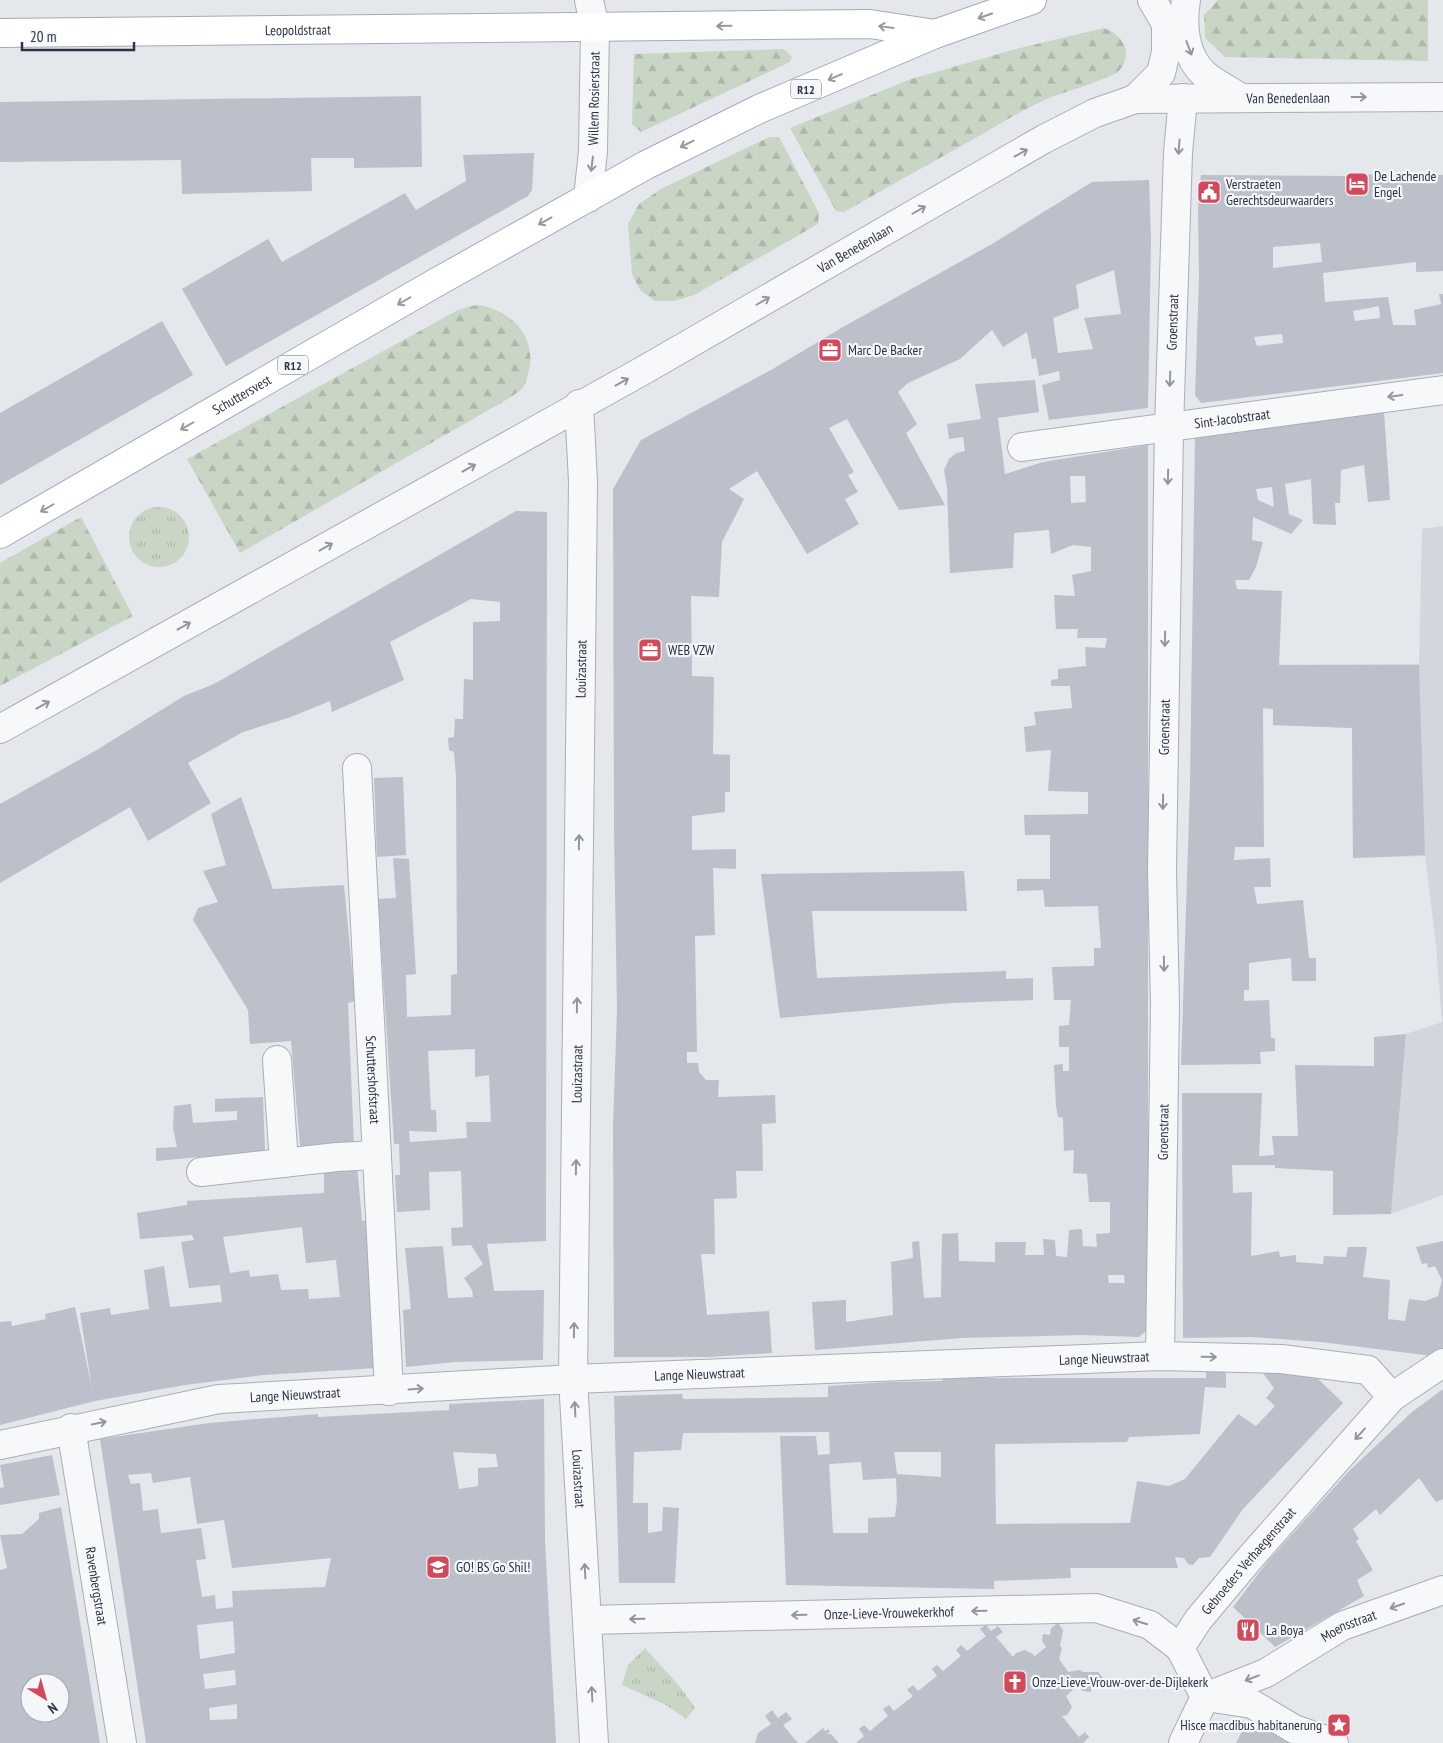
<svg xmlns="http://www.w3.org/2000/svg" width="1443" height="1743" font-family="'PT Sans Narrow',sans-serif">
<style>
.built{fill:#d2d6de}
.grass{fill:url(#grass-tufts)}
.forest{fill:url(#forest-firs)}
.building{fill:#bbc0ca;fill-rule:evenodd}
.lines{fill:none;stroke-linecap:round;stroke-linejoin:round}
.minor-casing{stroke:#a9aeb7;stroke-width:30}
.major-casing{stroke:#a3abb8;stroke-width:30}
.minor{stroke:#f7f8fa;stroke-width:28}
.major{stroke:#fff;stroke-width:28}
.oneway{stroke:#959aa2}
.oneway2{stroke:#9196a0}
.labels{text-anchor:middle;dominant-baseline:central;stroke-width:4.5;stroke-linejoin:round;paint-order:stroke}
.shield{fill:#f4f6f9;stroke:#676e7b;stroke-width:1}
.shield-label{font-size:12px;font-weight:bold;fill:#2b3445}
.street-label{font-size:14px;fill:#2b3445;stroke:#f4f6f9}
.poi-label{font-size:14px;fill:#2b3445;stroke:#f4f6f9;text-anchor:start}
</style>
<defs>
<pattern id="grass-tufts" width="24" height="20" patternUnits="userSpaceOnUse" patternTransform="scale(1.25)"><rect width="24" height="20" fill="#c9d6c5"/><path d="M3 7l-1-3M5 7V3M7 7l1-3M15 17l-1-3M17 17v-4M19 17l1-3" fill="none" stroke="#adb8ab"/></pattern>
<pattern id="forest-firs" width="22" height="20" patternUnits="userSpaceOnUse" patternTransform="scale(1.25)"><rect width="22" height="20" fill="#c9d6c5"/><path d="M5 1l3.5 6h-7zM16 11l3.5 6h-7z" fill="#adb8ab"/></pattern>
</defs>
<rect width="100%" height="100%" fill="#e4e7ec"/>
<path class="built" d="M1443 526V1195L1391 1214 1406 1034 1442 1022 1436 945 1425 856 1353 858 1352 728 1273 725V709L1262 695 1191 697 1192 665 1419 664 1422 529Z"/>
<g class="grass">
<circle cx="159" cy="537" r="30"/>
<path d="M645 1648 681 1688 695 1708 686 1719 666 1705 622 1685 628 1665Z"/>
</g>
<g class="forest">
<path d="M1218 0H1428V61L1225 57 1205 38 1204 15Z"/>
<path d="M1104 28C1124 35 1134 55 1118 72 1115 76 1064 93 1054 96 1027 107 1002 123 977 137 933 162 888 187 844 212L836 211 790 128 911 79 1020 48Z"/>
<path d="M784 49 792 57 790 62 641 132 632 124 634 54Z"/>
<path d="M769 137H779L819 213 818 224 694 295 674 301H655L640 290 632 274 628 224 639 204 661 189Z"/>
<path d="M476 305C511 308 539 339 528 374 527 378 526 383 524 386 521 391 512 396 506 400L240 553 187 459 458 310Z"/>
<path d="M81 517 133 616 0 686V563Z"/>
</g>
<g class="building">
<path d="M421 96 422 167 354 168V158H311L312 191 182 194 181 160 0 162V102Z"/>
<path d="M534 153 532 190 528 196 226 366 182 289 268 239 282 262 405 193 416 210 466 181 463 155Z"/>
<path d="M1378 174 1443 175V271L1416 272V262L1323 273 1325 302 1388 297 1393 325H1416L1414 310 1441 304 1439 294H1443V373L1201 403 1195 395 1199 278 1198 210 1201 175 1347 176ZM1320 243 1322 262 1273 268V247ZM1379 306 1380 318 1355 321 1353 311ZM1282 334 1283 343 1257 346 1254 337Z"/>
<path d="M1149 180 1151 241 1148 408 1049 420 1042 385 1060 380 1059 371 1039 376 1036 358 1032 359 1027 332 1003 347 992 330 960 359 908 383 898 392 917 424 906 433 945 505 899 510 847 419 829 428 854 472 848 475 858 492 845 499 859 524 807 554 757 471 729 489 744 499 722 542 719 597 691 596 692 676 714 677 713 754 730 755V792H725V812L692 816V850L736 849V869L713 868 715 935 695 936 697 1052H687V1063H698L699 1072 706 1080H719L718 1097 775 1095 776 1123 762 1124 763 1171H736L737 1198 714 1199 715 1254H701L707 1315 769 1311 772 1353 709 1357H614L613 1125 617 1010 614 830 613 489 641 440 771 370 843 327 992 244 1092 182ZM1114 270 1121 314 1084 318 1093 349 1058 353 1053 318 1079 308 1076 285Z"/>
<path d="M162 321 193 375 0 485V413Z"/>
<path d="M1035 380 1039 412 998 418 1005 474 1043 462 1148 445V1329L1139 1337 1082 1335 962 1338 815 1350 812 1302 846 1300V1322L893 1315 891 1262 913 1258 912 1242 919 1241 924 1298 941 1297 942 1234 958 1233 959 1261 995 1262V1242H1026L1025 1255H1044L1043 1239 1055 1240 1056 1256 1067 1257 1069 1230 1082 1229 1083 1246 1097 1247 1096 1234 1110 1233V1202H1089L1087 1174 1073 1173 1074 1150 1064 1151 1063 1118 1058 1117 1056 1106 1054 1065 1063 1064V1071H1069V1047H1059V1026L1069 1025 1071 1000H1054L1052 967 1094 966V948H1101L1098 906 1045 907 1043 890 1017 891V879H1050V835H1025L1024 815 1088 814V792L1048 791 1051 750 1026 752 1024 727 1036 725 1034 712 1072 708 1070 686H1051V680L1058 679V669L1086 666 1085 647 1105 648 1107 638H1077L1078 629H1056L1054 595 1075 596 1072 575 1091 571V547L1073 545 1051 554 1049 530 1014 533 1013 568 950 573 947 488 944 470 949 459 956 453 965 451 963 437 949 439 947 424 981 419 975 384ZM1070 476H1085L1086 502 1071 503ZM1108 1275H1124L1125 1283H1109Z"/>
<path d="M1384 412 1390 500 1368 502 1364 465 1341 470 1340 503H1335L1336 525 1313 524 1311 479 1285 484 1289 514 1303 520 1291 534 1253 517 1252 540 1263 542 1256 567 1249 580H1235L1237 589 1282 591 1279 665H1419L1425 855 1353 858 1352 728 1273 725V709L1263 708 1264 847H1235L1234 860 1270 858 1271 887H1254L1257 904 1303 900 1309 958H1316V981H1292L1291 958 1249 963V990H1244V1001L1269 1000 1271 1038H1275V1051L1260 1052 1261 1064 1181 1065 1190 785 1195 437ZM1272 487 1274 507 1258 500 1256 489Z"/>
<path d="M516 511 547 512 546 1241 487 1244 494 1291 544 1290 543 1360 455 1362 406 1367 403 1310 411 1309 405 1248 443 1246 448 1298 473 1297 472 1290 464 1278 483 1264 471 1245 452 1246 451 1228 463 1227 461 1171 429 1172 430 1210 397 1212 395 1175H400L399 1144H394L378 899 396 898 393 858 409 859 416 974 406 975 407 1017 451 1015V975L457 974 456 776 454 752 449 750 448 738 454 737 455 719H463L464 679 473 680V622L500 621V602L471 599 390 642 404 680 332 712 330 701 291 717 243 732 188 763 211 803 148 841 130 807 0 883V804L95 751 184 696 214 684ZM475 1049V1077L489 1075 491 1122H466L467 1138 410 1142 409 1131 437 1132 436 1110H431L428 1051Z"/>
<path d="M403 777 406 855 377 857 374 778Z"/>
<path d="M241 797 273 889 344 885 355 1001 348 1003 354 1146 300 1147 291 1041 250 1044 248 1010 193 920 198 908 218 902 203 871 226 865 211 814Z"/>
<path d="M964 871 967 911H812L817 978 1006 971V979L1033 978V1000L952 1003 780 1018 761 874Z"/>
<path d="M1406 1034 1391 1214 1333 1215V1171L1275 1168V1165H1232L1233 1193 1252 1192 1251 1256 1279 1251 1280 1257 1296 1255V1262L1323 1264 1324 1256 1346 1257 1348 1247H1367L1363 1277 1390 1280 1388 1319 1405 1321 1409 1299 1425 1301 1438 1296 1442 1280 1435 1266 1428 1268 1427 1263 1422 1264 1416 1247 1443 1241V1348L1432 1356 1321 1342 1251 1337 1183 1338 1182 1093H1262L1259 1156 1274 1155 1272 1136H1298L1295 1065 1374 1066V1037Z"/>
<path d="M263 1097 265 1151 156 1161V1148L177 1147 173 1128 174 1106 191 1104 193 1123 237 1120V1111L215 1112V1099Z"/>
<path d="M357 1165 362 1221 368 1220 377 1368 263 1375 185 1385 95 1401 0 1425V1322L11 1321 12 1326 46 1319 45 1314 75 1307 92 1389 80 1313 110 1308 111 1315 149 1309 144 1270 164 1266 170 1307 222 1302 220 1285 189 1288 181 1242 194 1240 192 1235 140 1239 137 1213 187 1205V1201L324 1193V1169ZM302 1227 306 1263 336 1260 340 1297 309 1299 308 1289 281 1290 278 1274 250 1277 249 1270 230 1273 223 1237Z"/>
<path d="M1206 1370 1226 1372V1388L1205 1387 1200 1434 1129 1437 1127 1442 995 1444 996 1524 1130 1523 1137 1481 1169 1486 1185 1479 1238 1414 1256 1426 1275 1406 1266 1398 1274 1388 1262 1372 1310 1371 1343 1403 1243 1509 1210 1557 1199 1558 1193 1565 1188 1564 1184 1558 1175 1557 1178 1568H1070L1071 1578 994 1581V1589L786 1585 780 1436H816L818 1455 830 1454 829 1432 683 1433 681 1450 634 1452 633 1503H648V1533L662 1531 663 1507 679 1508 675 1583H619L614 1396 682 1394 683 1399 828 1397V1386L889 1382 942 1381 943 1378H1206ZM894 1452H941V1477L897 1474ZM861 1462 863 1480 896 1478 897 1500 895 1517 868 1518V1533H833L829 1464Z"/>
<path d="M1443 1389V1499L1436 1502 1419 1478 1380 1515 1376 1509 1353 1529 1359 1539 1356 1541 1373 1570 1357 1580 1364 1596 1275 1647 1233 1607 1268 1561 1349 1471 1412 1412Z"/>
<path d="M544 1399 545 1541 556 1743H146L100 1439 209 1423 318 1414V1417L449 1410V1404ZM453 1452 496 1454 498 1467 478 1468V1486L459 1489ZM151 1473 153 1483 190 1477 197 1524 224 1520 232 1568 331 1558 325 1587 232 1591 233 1607 216 1609 215 1595 202 1597 196 1560 206 1559 201 1528 161 1533 158 1509 143 1511 140 1483 131 1484 128 1475ZM233 1621 235 1653 200 1659 197 1625ZM235 1670 236 1685 205 1689 203 1674ZM237 1704V1719L210 1720 209 1708Z"/>
<path d="M52 1455 60 1495 0 1505V1488L4 1487 0 1465Z"/>
<path d="M61 1507 100 1743H0V1570L7 1568 0 1535 22 1534 39 1519V1513ZM30 1683H60V1713H30Z"/>
<path d="M1058 1623 1063 1630 1060 1646 1062 1648 1059 1659 1064 1666 1068 1672 1080 1670 1083 1672H1098L1104 1679 1098 1685H1091V1692L1083 1691 1078 1685 1066 1696 1072 1707 1067 1715 1062 1716 1079 1737 1085 1732 1089 1737 1083 1743H856L864 1736 859 1729 864 1725 870 1731 888 1716 883 1709 889 1705 894 1711 913 1696 907 1690 913 1685 918 1691 937 1676 932 1669 937 1665 943 1671 961 1656 956 1650 961 1645 967 1651 986 1636 980 1629 986 1625 991 1631 998 1626 1003 1632 996 1637 1013 1657 1016 1653 1025 1650 1033 1654 1034 1657 1046 1647 1042 1641 1043 1634 1050 1635 1051 1628Z"/>
<path d="M772 1710 778 1718 786 1712 792 1719 783 1725 798 1743H755L758 1733 771 1724 765 1716Z"/>
<path d="M1259 1722 1299 1743H1236L1244 1727Z"/>
<path d="M823 1728 825 1731 828 1729 830 1732 827 1734H831L839 1743H805Z"/>
</g>
<g class="lines">
<g class="minor-casing">
<g id="minor">
<path d="M1186 0C1182 25 1184 55 1204 74 1214 83 1229 90 1241 98"/>
<path d="M1135 99 1161 73 1166 52V24L1152 0"/>
<path id="s1" d="M588 198 593 151 595 28 589 0"/>
<path id="s2" d="M579 404 583 482 573 1379 594 1743"/>
<path id="s3" d="M1022 447 1443 390"/>
<path id="s4" d="M0 729 644 370 1044 139 1095 113 1135 99 1443 97"/>
<path id="s5" d="M357 768 389 1391"/>
<path d="M277 1060 284 1163"/>
<path d="M201 1172 337 1157 377 1155"/>
<path id="s6" d="M1160 1356 1165 1004 1162 871 1169 428 1178 153 1183 98"/>
<path id="s7" d="M71 1428 122 1743"/>
<path id="s8" d="M0 1445 219 1399 573 1379 1160 1356 1281 1359 1368 1370 1392 1397"/>
<path id="s9" d="M588 1620 1096 1608 1150 1625 1180 1648 1205 1697 1183 1743"/>
<path id="s10" d="M1180 1648 1198 1620 1250 1558 1392 1397 1443 1363"/>
<path id="s11" d="M1205 1697 1266 1673 1342 1626 1443 1590"/>
<path d="M1206 1697 1252 1704 1294 1729 1334 1743"/>
</g>
</g>
<g class="major-casing">
<g id="major">
<path id="s12" d="M0 33 870 24 935 34"/>
<path id="s13" d="M0 534 437 282 646 165 759 109 935 34 1032 0"/>
</g>
</g>
<use href="#minor" class="minor"/>
<use href="#major" class="major"/>
</g>
<defs><path id="oneway-shaft" d="M-6 0H5M1.5-3L5.5 0L1.5 3" fill="none" stroke-width="1.6" stroke-linecap="round" stroke-linejoin="round" transform="scale(1.25)"/></defs>
<g class="oneway">
<use href="#oneway-shaft" transform="translate(985 16) rotate(161)"/>
<use href="#oneway-shaft" transform="translate(724 26) rotate(179)"/>
<use href="#oneway-shaft" transform="translate(886 27) rotate(-172)"/>
<use href="#oneway-shaft" transform="translate(835 77) rotate(157)"/>
<use href="#oneway-shaft" transform="translate(687 144) rotate(154)"/>
<use href="#oneway-shaft" transform="translate(545 221) rotate(151)"/>
<use href="#oneway-shaft" transform="translate(404 301) rotate(150)"/>
<use href="#oneway-shaft" transform="translate(187 426) rotate(150)"/>
<use href="#oneway-shaft" transform="translate(47 508) rotate(150)"/>
</g>
<g class="oneway2">
<use href="#oneway-shaft" transform="translate(1189 48) rotate(69)"/>
<use href="#oneway-shaft" transform="translate(1359 97)"/>
<use href="#oneway-shaft" transform="translate(1179 147) rotate(94)"/>
<use href="#oneway-shaft" transform="translate(1021 153) rotate(-29)"/>
<use href="#oneway-shaft" transform="translate(592 164) rotate(97)"/>
<use href="#oneway-shaft" transform="translate(919 210) rotate(-30)"/>
<use href="#oneway-shaft" transform="translate(763 301) rotate(-30)"/>
<use href="#oneway-shaft" transform="translate(1170 379) rotate(92)"/>
<use href="#oneway-shaft" transform="translate(622 382) rotate(-29)"/>
<use href="#oneway-shaft" transform="translate(1395 396) rotate(172)"/>
<use href="#oneway-shaft" transform="translate(469 468) rotate(-29)"/>
<use href="#oneway-shaft" transform="translate(1168 477) rotate(91)"/>
<use href="#oneway-shaft" transform="translate(326 547) rotate(-29)"/>
<use href="#oneway-shaft" transform="translate(184 626) rotate(-29)"/>
<use href="#oneway-shaft" transform="translate(1165 639) rotate(91)"/>
<use href="#oneway-shaft" transform="translate(43 705) rotate(-29)"/>
<use href="#oneway-shaft" transform="translate(1163 802) rotate(91)"/>
<use href="#oneway-shaft" transform="translate(579 842) rotate(-89)"/>
<use href="#oneway-shaft" transform="translate(1164 964) rotate(89)"/>
<use href="#oneway-shaft" transform="translate(577 1005) rotate(-89)"/>
<use href="#oneway-shaft" transform="translate(576 1167) rotate(-89)"/>
<use href="#oneway-shaft" transform="translate(574 1330) rotate(-89)"/>
<use href="#oneway-shaft" transform="translate(1209 1357) rotate(1)"/>
<use href="#oneway-shaft" transform="translate(416 1389) rotate(-4)"/>
<use href="#oneway-shaft" transform="translate(575 1409) rotate(-93)"/>
<use href="#oneway-shaft" transform="translate(99 1423) rotate(-11)"/>
<use href="#oneway-shaft" transform="translate(1360 1434) rotate(132)"/>
<use href="#oneway-shaft" transform="translate(585 1571) rotate(-93)"/>
<use href="#oneway-shaft" transform="translate(1397 1606) rotate(161)"/>
<use href="#oneway-shaft" transform="translate(979 1611) rotate(179)"/>
<use href="#oneway-shaft" transform="translate(799 1615) rotate(179)"/>
<use href="#oneway-shaft" transform="translate(637 1619) rotate(179)"/>
<use href="#oneway-shaft" transform="translate(1140 1622) rotate(-163)"/>
<use href="#oneway-shaft" transform="translate(1252 1678) rotate(159)"/>
<use href="#oneway-shaft" transform="translate(592 1694) rotate(-93)"/>
</g>
<defs>
<g id="hotel-square" transform="scale(1.25)"><rect x="-9" y="-9" width="18" height="18" rx="4" fill="#d1495b" stroke="#f4f6f9"/><path d="M-6-4.5h1.5V1H6V5H4.5V3h-9V5H-6ZM-4 0a1.8 1.8 0 1 1 3.6 0ZM.5 0V-2.5h3Q6-2.5 6 0Z" fill="#fff"/></g>
<g id="civic-square" transform="scale(1.25)"><rect x="-9" y="-9" width="18" height="18" rx="4" fill="#d1495b" stroke="#f4f6f9"/><path d="M-.6-6.5H3V-4.5H.6V-3L4-1V1h2V6H-6V1h2V-1L-.6-3ZM-1.2 2.5V6h2.4V2.5Z" fill="#fff"/></g>
<g id="office-square" transform="scale(1.25)"><rect x="-9" y="-9" width="18" height="18" rx="4" fill="#d1495b" stroke="#f4f6f9"/><path d="M-6-3h4V-5.5h4V-3h4V5H-6ZM-1-4.5V-3h2v-1.5ZM-6 0V1H6V0Z" fill="#fff"/></g>
<g id="school-square" transform="scale(1.25)"><rect x="-9" y="-9" width="18" height="18" rx="4" fill="#d1495b" stroke="#f4f6f9"/><path d="M0-5L7-2L0 1L-7-2ZM-4 1L0 2.5L4 1V4Q0 6-4 4Z" fill="#fff"/></g>
<g id="restaurant-square" transform="scale(1.25)"><rect x="-9" y="-9" width="18" height="18" rx="4" fill="#d1495b" stroke="#f4f6f9"/><path d="M-5-6h1v4h1v-4h1v4h1v-4h1v5L-1.5 .5V6h-2V.5L-5-1ZM5-6V6H3V1.5H1.5Q1.5-4 5-6Z" fill="#fff"/></g>
<g id="church-square" transform="scale(1.25)"><rect x="-9" y="-9" width="18" height="18" rx="4" fill="#d1495b" stroke="#f4f6f9"/><path d="M-1.2-6h2.4v3.5h3.3v2.4h-3.3V6h-2.4V-.1h-3.3v-2.4h3.3Z" fill="#fff"/></g>
<g id="sight-square" transform="scale(1.25)"><rect x="-9" y="-9" width="18" height="18" rx="4" fill="#d1495b" stroke="#f4f6f9"/><path d="M0-6L1.8-2.2L6-1.7L2.9 1.2L3.7 5.4L0 3.3L-3.7 5.4L-2.9 1.2L-6-1.7L-1.8-2.2Z" fill="#fff"/></g>
</defs>
<g fill-rule="evenodd">
<use href="#hotel-square" x="1357" y="184"/>
<use href="#civic-square" x="1209" y="192"/>
<use href="#office-square" x="830" y="350"/>
<use href="#office-square" x="650" y="650"/>
<use href="#school-square" x="438" y="1567"/>
<use href="#restaurant-square" x="1248" y="1630"/>
<use href="#church-square" x="1015" y="1682"/>
<use href="#sight-square" x="1339" y="1725"/>
</g>
<g class="labels">
<g class="shield">
<rect x="791" y="79.5" width="30" height="19" rx="4"/>
<rect x="278" y="355.5" width="30" height="19" rx="4"/>
</g>
<g class="shield-label">
<text x="806" y="89">R12</text>
<text x="293" y="365">R12</text>
</g>
<g class="street-label">
<text stroke="none"><textPath href="#s12" startOffset="298">Leopoldstraat</textPath></text>
<text stroke="none"><textPath href="#s4" startOffset="1452">Van Benedenlaan</textPath></text>
<text stroke="none"><textPath href="#s1" startOffset="100">Willem Rosierstraat</textPath></text>
<text stroke="none"><textPath href="#s4" startOffset="981">Van Benedenlaan</textPath></text>
<text stroke="none"><textPath href="#s6" startOffset="1034">Groenstraat</textPath></text>
<text stroke="none"><textPath href="#s13" startOffset="279">Schuttersvest</textPath></text>
<text stroke="none"><textPath href="#s3" startOffset="212">Sint-Jacobstraat</textPath></text>
<text transform="translate(581 669) rotate(-89)">Louizastraat</text>
<text stroke="none"><textPath href="#s6" startOffset="629">Groenstraat</textPath></text>
<text transform="translate(577 1074) rotate(-89)">Louizastraat</text>
<text stroke="none"><textPath href="#s5" startOffset="312">Schuttershofstraat</textPath></text>
<text stroke="none"><textPath href="#s6" startOffset="224">Groenstraat</textPath></text>
<text stroke="none"><textPath href="#s8" startOffset="1110">Lange Nieuwstraat</textPath></text>
<text stroke="none"><textPath href="#s8" startOffset="705">Lange Nieuwstraat</textPath></text>
<text stroke="none"><textPath href="#s8" startOffset="300">Lange Nieuwstraat</textPath></text>
<text stroke="none"><textPath href="#s2" startOffset="1075">Louizastraat</textPath></text>
<text stroke="none"><textPath href="#s10" startOffset="111">Gebroeders Verhaegenstraat</textPath></text>
<text stroke="none"><textPath href="#s7" startOffset="160">Ravenbergstraat</textPath></text>
<text stroke="none"><textPath href="#s9" startOffset="301">Onze-Lieve-Vrouwekerkhof</textPath></text>
<text stroke="none"><textPath href="#s11" startOffset="161">Moensstraat</textPath></text>
</g>
<g class="poi-label">
<text x="1374" y="176">De Lachende<tspan x="1374" dy="16">Engel</tspan></text>
<text x="1226" y="184">Verstraeten<tspan x="1226" dy="16">Gerechtsdeurwaarders</tspan></text>
<text x="848" y="350">Marc De Backer</text>
<text x="668" y="650">WEB VZW</text>
<text x="456" y="1567">GO! BS Go Shil!</text>
<text x="1266" y="1630">La Boya</text>
<text x="1032" y="1682">Onze-Lieve-Vrouw-over-de-Dijlekerk</text>
<text x="1322" y="1725" text-anchor="end">Hisce macdibus habitanerung</text>
</g>
</g>
<g transform="translate(45 1698) rotate(143)"><circle r="24" fill="#f4f6f9" stroke="#a4a8b1"/>
<path d="M0-4L9 19L0 12L-9 19Z" fill="#d1495b"/>
<text y="-8" font-size="14" font-weight="bold" text-anchor="middle" fill="#2b3445">N</text>
</g>
<path d="M22 42v8h112v-8" fill="none" stroke="#2b3445" stroke-width="2.5"/>
<text x="30" y="42" font-size="15" fill="#2b3445" stroke="#f4f6f9" stroke-width="4" paint-order="stroke">20 m</text>
</svg>
